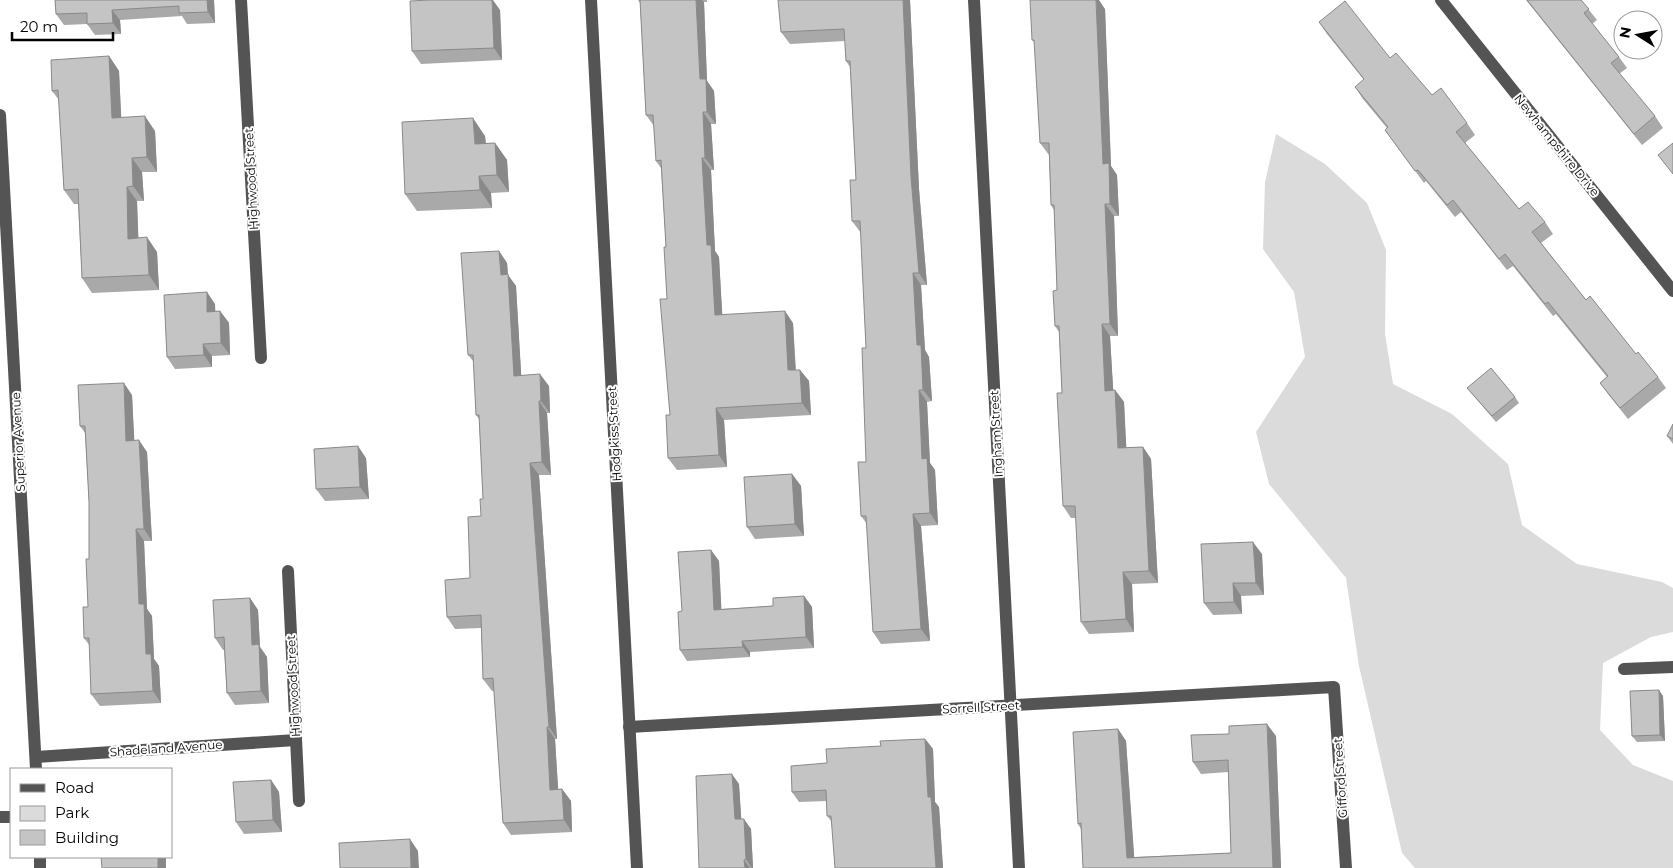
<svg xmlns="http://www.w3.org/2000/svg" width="1673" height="868" font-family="Montserrat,sans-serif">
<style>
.green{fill:#dbdbdb}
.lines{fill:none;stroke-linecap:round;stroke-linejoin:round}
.minor{stroke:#545454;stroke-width:12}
.wall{fill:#a9a9a9}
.shaded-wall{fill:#898989}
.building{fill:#c4c4c4;stroke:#898989}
.labels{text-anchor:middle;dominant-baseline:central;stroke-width:4;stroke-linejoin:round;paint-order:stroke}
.street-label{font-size:12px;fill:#000;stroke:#fff}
</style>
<rect width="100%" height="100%" fill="#fff"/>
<path class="green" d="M1276 134 1325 164 1367 203 1386 250 1385 334 1393 384 1452 414 1508 464 1522 525 1577 564 1662 582 1673 588V632L1651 637 1603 663 1600 730 1633 765 1673 781V868H1415L1402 853 1359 666 1346 578 1269 484 1256 432 1305 357 1294 292 1263 249 1265 182Z"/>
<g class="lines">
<g class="minor">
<path d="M241 0 261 358"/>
<path d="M591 0 637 868"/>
<path d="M974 0 1019 868"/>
<path d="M1441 0 1673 291"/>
<path d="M0 115 36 769"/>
<path d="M288 571 299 801"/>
<path d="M1624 669 1673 667"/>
<path d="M629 727 1334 687 1346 868"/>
<path d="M36 757 296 740"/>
<path d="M0 817H11"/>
<path d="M40 857V868"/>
</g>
</g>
<g class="wall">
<path d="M55 0H214L215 23 187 24 182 16 120 20 121 34 95 35 87 24 64 25 56 14Z"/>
<path d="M638 0H707V2H704L707 81 714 91 716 124H711L714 170H711L715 251 719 257 722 315 793 323 796 370H800L809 381 811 415 724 420 727 467 677 470 668 458 670 415 667 299 666 247 661 168 656 161 654 126 646 115 640 3Z"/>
<path d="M910 0 919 189 927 285H921L925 350 929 357 932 401 927 402 930 463 935 470 938 525 921 526 930 641 881 644 873 632 867 524 861 516 866 462V348L861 233 852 221 856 180 850 67 846 61 845 41 790 44 781 32Z"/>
<path d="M1526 0H1581L1597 20 1592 24 1619 57 1627 68 1619 74 1655 116 1663 128 1642 145Z"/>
<path d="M1105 9 1111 166 1117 175 1119 216H1114L1118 336H1110L1113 390H1115L1124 402 1126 448 1143 447 1151 459 1158 583 1132 584 1134 632 1089 634 1081 622 1076 518H1071L1063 506 1062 393 1059 332 1055 326 1057 290 1054 210 1051 205 1049 155 1040 143 1035 43 1032 40Z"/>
<path d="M500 10 502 60 421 64 412 51Z"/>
<path d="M1319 22 1390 58 1432 95 1467 123 1475 135 1465 143 1519 209 1545 222 1553 234 1541 243 1586 300 1636 354 1658 377 1666 388 1628 419 1608 394 1600 383 1607 377 1556 314 1553 316 1513 266 1507 270 1461 212 1455 217 1426 181 1424 183 1385 130 1387 128 1363 99 1355 87 1364 80 1327 34Z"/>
<path d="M109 56 119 71 121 118 155 131 157 172H142L144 201H137L138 238 157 252 159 290 92 293 82 278 78 204H74L64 190 59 100 52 91Z"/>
<path d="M485 136 486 143H495L507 160 509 192 491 193 492 208 417 211 405 194Z"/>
<path d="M499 251 507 263 508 275 516 286 521 375 549 386 550 413H547L551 475H539L557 739H555L558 789H562L571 801 572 832 511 835 503 823 494 691H492L483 679 481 628 455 629 447 617 470 578 481 516 483 499 479 419 476 415 474 362 468 355Z"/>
<path d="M215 304V311H220L229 323 230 355 212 356V367L175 369 167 357Z"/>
<path d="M1467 388 1515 397 1519 403 1496 422Z"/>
<path d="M132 395 134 441 147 452 152 541H144L147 609 152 616 154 659 159 666 161 703 100 706 91 694 90 646 84 638 88 607 89 559V502L85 433 80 426Z"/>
<path d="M1673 424V444L1667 436Z"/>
<path d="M366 458 369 499 325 501 316 489Z"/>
<path d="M792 474 801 486 804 536 755 539 747 527Z"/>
<path d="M711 550 719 561 721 609 773 606 804 596 812 607 814 648 750 652V657L687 661 680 650 682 611Z"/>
<path d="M1262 554 1264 595 1241 596 1242 614 1213 615 1204 603Z"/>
<path d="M250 598 258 610 260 647 267 657 269 703 235 705 227 693 224 650H223L215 638Z"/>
<path d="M1663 696 1665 741 1637 742 1632 736Z"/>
<path d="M1118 729 1126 741 1134 857 1231 853 1228 772 1201 774 1193 762 1276 736 1281 868H1083L1081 829 1078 824Z"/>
<path d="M925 739 933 749 935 802 939 807 943 868H835L832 822 827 816V801L799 802 792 792 881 746Z"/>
<path d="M271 780 279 792 282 832 244 834 236 822Z"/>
<path d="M739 784 741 819 751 829 753 868H699Z"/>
</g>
<g class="shaded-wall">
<path d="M207 0H214L215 23 208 12Z"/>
<path d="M492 0H493L500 10 502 60 494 48Z"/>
<path d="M696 0H702L704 2 707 81 714 91 716 124 707 112 700 79Z"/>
<path d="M903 0H910L919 189 927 285 919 273 911 177Z"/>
<path d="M1096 0H1099L1105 9 1111 166 1117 175 1119 216 1110 204 1103 164Z"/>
<path d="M112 10 120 20 121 34 113 23Z"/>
<path d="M109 56 119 71 122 133 112 118Z"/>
<path d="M703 112 711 124 714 170 705 158Z"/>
<path d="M145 116 155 131 157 172 147 157Z"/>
<path d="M473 118 485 136 487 161 475 144Z"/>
<path d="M495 143 507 160 509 192 497 175Z"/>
<path d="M132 158 142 172 144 201 133 186Z"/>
<path d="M702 158 711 170 715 251 719 257 723 327 715 315 707 245Z"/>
<path d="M479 176 491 193 492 208 480 190Z"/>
<path d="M127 187 137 201 139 253 128 239Z"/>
<path d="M1105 204 1114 216 1118 336 1110 324Z"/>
<path d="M147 237 157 252 159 290 149 275Z"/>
<path d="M499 251 507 263 508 275 516 286 522 388 514 376 501 275Z"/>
<path d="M913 273 921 285 925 350 929 357 932 401 923 390 917 345Z"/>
<path d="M207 292 215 304 216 324 207 312Z"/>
<path d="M220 311 229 323 230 355 221 343Z"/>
<path d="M785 311 793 323 796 382 788 370Z"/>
<path d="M1102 324 1110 336 1114 403 1105 391Z"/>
<path d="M203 344 212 356V367L204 355Z"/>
<path d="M800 370 809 381 811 415 802 403Z"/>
<path d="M540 374 549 386 550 413 541 401Z"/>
<path d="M124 383 132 395 135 453 126 441Z"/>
<path d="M919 390 927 402 930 463 935 470 938 525 930 513 922 459Z"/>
<path d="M1115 390 1124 402 1127 460 1118 448Z"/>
<path d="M539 401 547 413 551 475 542 462Z"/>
<path d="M716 408 724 420 727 467 719 455Z"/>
<path d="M139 440 147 452 152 541 144 529Z"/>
<path d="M358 446 366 458 369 499 360 487Z"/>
<path d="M1143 447 1151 459 1158 583 1149 571Z"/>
<path d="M530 463 539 475 557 739 549 727Z"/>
<path d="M792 474 801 486 804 536 795 524Z"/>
<path d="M913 514 921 526 930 641 921 629Z"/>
<path d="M136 529 144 541 147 609 152 616 154 659 159 666 161 703 153 691 146 654 139 604Z"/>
<path d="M1253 542 1262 554 1264 595 1256 583Z"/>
<path d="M711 550 719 561 722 620 714 610Z"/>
<path d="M1123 572 1132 584 1134 632 1126 619Z"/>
<path d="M1233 583 1241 596 1242 614 1234 602Z"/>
<path d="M804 596 812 607 814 648 806 637Z"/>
<path d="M250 598 258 610 260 647 267 657 269 703 261 691 252 645Z"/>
<path d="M742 641 750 652V657L743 647Z"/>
<path d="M1659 690 1663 696 1665 741 1660 735Z"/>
<path d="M1267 724 1276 736 1281 868H1273Z"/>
<path d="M547 727 555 739 559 802 550 790Z"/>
<path d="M1118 729 1126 741 1135 868 1127 858Z"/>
<path d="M925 739 933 749 935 802 939 807 943 868H936L928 797Z"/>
<path d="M732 774 739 784 742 829 735 819Z"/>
<path d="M271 780 279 792 282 832 273 820Z"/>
<path d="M562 789 571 801 572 832 564 820Z"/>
<path d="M744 819 751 829 753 868H752L746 859Z"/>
<path d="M410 839 418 851 419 868H411Z"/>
<rect x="158" y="857" width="8" height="11"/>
<path d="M744 860 750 868H745Z"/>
</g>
<g class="building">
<path d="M55 0H207L208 12 179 13V6L112 10 113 23 87 24V13L56 14Z"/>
<path d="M430 0H492L494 48 412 51 410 1Z"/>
<path d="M640 0H696L700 79H706L707 112H703L705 158H702L707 245H711L715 315 785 311 788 370H800L802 403 716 408 719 455 668 458 666 415H670L660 299H667L664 247H666L661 160 656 161 653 115H646Z"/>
<path d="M778 0H903L911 177 919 273H913L917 345H921L923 390H919L922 459 927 458 930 513 913 514 921 629 873 632 866 516H861L858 462H866L862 348H866L860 221H852L850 180H856L850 61H846L844 29 781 32Z"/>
<path d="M1030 0H1096L1103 164 1109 163 1110 204H1105L1110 324H1102L1105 391 1115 390 1118 448 1143 447 1149 571 1123 572 1126 619 1081 622 1075 506H1063L1057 393H1062L1059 326H1055L1053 291 1057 290 1054 205H1051L1049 143H1040L1034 40H1032Z"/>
<path d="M1527 0H1581L1589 9 1584 13 1619 57 1611 63 1655 116 1634 134Z"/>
<path d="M1345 1 1390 58 1396 53 1432 95 1441 88 1467 123 1456 132 1519 209 1528 202 1545 222 1532 232 1586 300 1590 296 1636 354 1638 352 1658 377 1620 408 1600 383 1608 376 1548 302 1545 304 1505 254 1499 259 1453 200 1447 205 1418 170 1415 171 1385 130 1388 127 1355 87 1364 79 1319 22Z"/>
<path d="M109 56 112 118 145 116 147 157 132 158 133 186 127 187 128 239 147 237 149 275 82 278 78 189 64 190 58 90 52 91 51 60Z"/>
<path d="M473 118 475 144 495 143 497 175 479 176 480 190 405 194 402 122Z"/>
<path d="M1673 143V174L1658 155Z"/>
<path d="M499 251 501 275 508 274 514 376 540 374 541 401H539L542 462 530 463 549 727H547L550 790 562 789 564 820 503 823 493 678 483 679 481 615 447 617 445 580 470 578 468 517 481 516 480 499H483L479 415H476L473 355H468L461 253Z"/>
<path d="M207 292V312L220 311 221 343 203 344 204 355 167 357 164 295Z"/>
<path d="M1491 368 1515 397 1492 416 1467 388Z"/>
<path d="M124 383 126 441 139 440 144 529H136L139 604H144L146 654H151L153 691 91 694 89 638H84L83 607H88L86 559H89V502L85 426H80L78 385Z"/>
<path d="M1673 424V439L1667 436Z"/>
<path d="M358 446 360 487 316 489 314 449Z"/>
<path d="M792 474 795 524 747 527 744 477Z"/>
<path d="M1253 542 1256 583H1233L1234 602 1204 603 1201 544Z"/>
<path d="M711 550 714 610 773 606V598L804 596 806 637 742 641 743 647 680 650 678 612 682 611 678 552Z"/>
<path d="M250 598 252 645 259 644 261 691 227 693 224 637 215 638 213 600Z"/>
<path d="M1659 690 1660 735 1632 736 1630 691Z"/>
<path d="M1267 724 1273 868H1083L1081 823 1078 824 1073 732 1118 729 1127 858 1231 853 1228 760 1193 762 1191 735 1229 734V726Z"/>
<path d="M925 739 928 797H931L936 868H835L831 816H827L826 790 792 792 791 766 827 763 826 749 881 746 880 741Z"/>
<path d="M732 774 735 819H744L746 859 744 860 745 868H699L696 776Z"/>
<path d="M271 780 273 820 236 822 233 782Z"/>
<path d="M410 839 411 868H340L339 843Z"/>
<path d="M101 857H158V868H102Z"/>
</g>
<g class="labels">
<g class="street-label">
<text transform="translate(1557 145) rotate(51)">Newhampshire Drive</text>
<text transform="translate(251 179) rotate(-93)">Highwood Street</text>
<text transform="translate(614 434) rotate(-93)">Hodgkiss Street</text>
<text transform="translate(996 434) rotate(-93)">Ingham Street</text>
<text transform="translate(18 442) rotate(-93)">Superior Avenue</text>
<text transform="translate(293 686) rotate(-93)">Highwood Street</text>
<text transform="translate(981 707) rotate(-3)">Sorrell Street</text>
<text transform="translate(166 748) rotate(-4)">Shadeland Avenue</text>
<text transform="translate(1340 778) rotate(-94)">Gifford Street</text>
</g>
</g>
<rect x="10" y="768" width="162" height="90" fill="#ffffff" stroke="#999999"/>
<rect x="20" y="784" width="25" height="8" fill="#545454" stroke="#999999"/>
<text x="55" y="793" font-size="15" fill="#000000">Road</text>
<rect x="20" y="806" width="25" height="15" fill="#dbdbdb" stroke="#999999"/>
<text x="55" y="818" font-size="15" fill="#000000">Park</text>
<rect x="20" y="830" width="25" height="15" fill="#c4c4c4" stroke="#999999"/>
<text x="55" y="843" font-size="15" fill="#000000">Building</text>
<g transform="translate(1638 35) rotate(281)"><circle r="24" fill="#ffffff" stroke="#999999"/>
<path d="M0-4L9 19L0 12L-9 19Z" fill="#000000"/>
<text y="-8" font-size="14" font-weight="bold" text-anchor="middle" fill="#000000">N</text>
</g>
<path d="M12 32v8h101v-8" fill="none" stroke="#000000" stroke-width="2.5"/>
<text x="20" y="32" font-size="15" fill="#000000" stroke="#ffffff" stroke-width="4" paint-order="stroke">20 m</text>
</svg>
